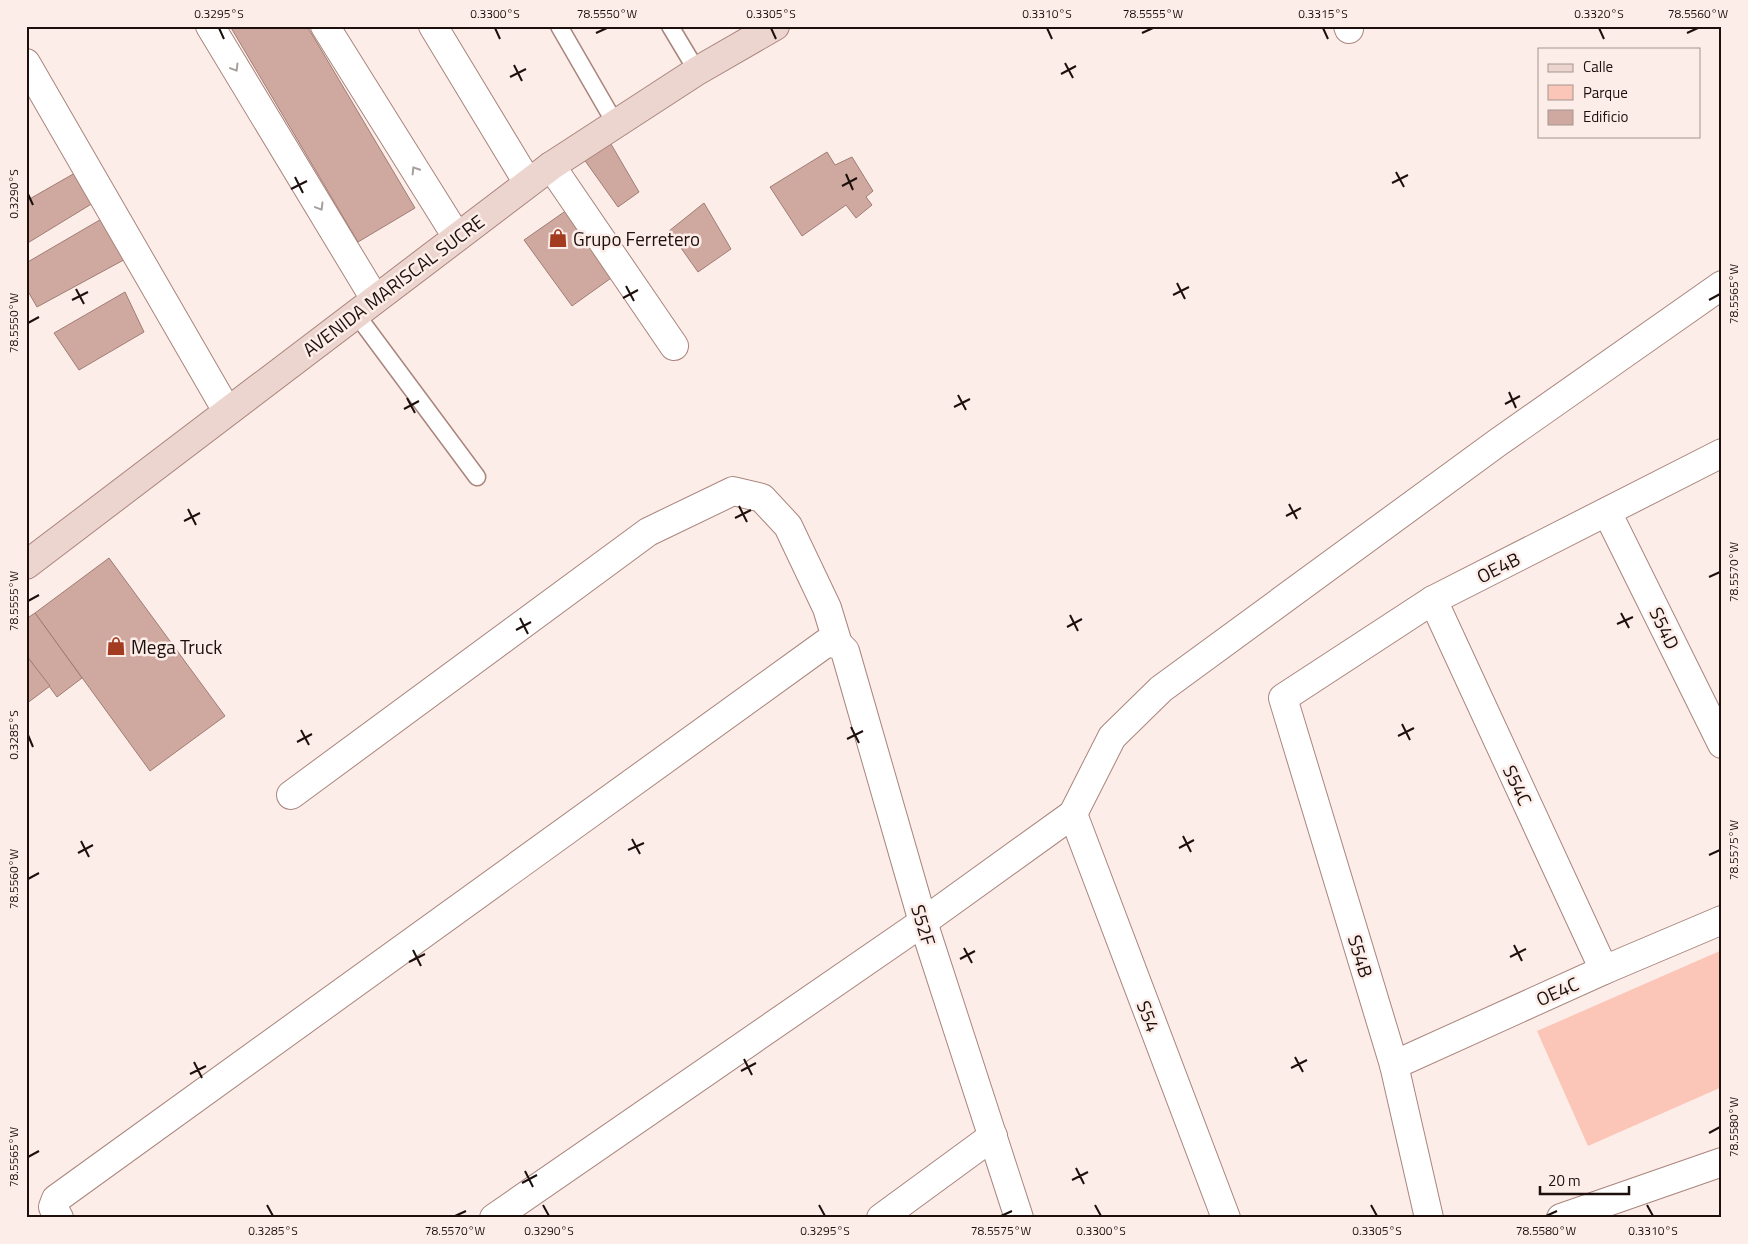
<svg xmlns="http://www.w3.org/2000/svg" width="1748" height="1244" font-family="'Titillium Web',sans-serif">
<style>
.green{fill:#fbc6b8}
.building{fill:#cfa9a0;stroke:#a07d74}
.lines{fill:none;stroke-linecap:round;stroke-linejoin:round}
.service-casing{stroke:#a9857c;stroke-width:19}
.minor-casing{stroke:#a9857c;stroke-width:30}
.secondary-casing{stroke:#a9857c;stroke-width:30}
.service{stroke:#fff;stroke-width:16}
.minor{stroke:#fff;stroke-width:28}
.secondary{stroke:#edd5cf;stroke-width:28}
.oneway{stroke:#a59f9e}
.ticks{fill:none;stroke:#1d100c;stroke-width:2}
.labels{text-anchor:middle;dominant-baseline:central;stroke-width:5;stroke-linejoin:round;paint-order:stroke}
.poi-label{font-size:19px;fill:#1d100c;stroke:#fdede9;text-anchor:start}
.street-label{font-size:19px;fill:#1d100c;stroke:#fdede9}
.neatline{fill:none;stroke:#1d100c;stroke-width:2}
.ticks-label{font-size:12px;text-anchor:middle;fill:#1d100c}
</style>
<rect width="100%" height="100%" fill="#fdede9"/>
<path class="green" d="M1722 950V1087L1588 1146 1537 1031Z"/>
<g class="building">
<path d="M230 26H307L415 208 358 242Z"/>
<path d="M608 139 639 192 618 207 581 155Z"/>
<path d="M827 152 835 165 852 157 873 191 866 197 872 205 856 218 846 205 802 236 770 187Z"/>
<path d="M82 169 98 200 26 244V201Z"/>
<path d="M704 203 731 249 698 272 669 231Z"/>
<path d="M567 210 614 276 572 306 524 240Z"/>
<path d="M110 214 131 256 37 307 26 288V263Z"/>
<path d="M125 292 144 332 79 370 54 333Z"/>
<path d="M109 558 225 716 150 771 35 613Z"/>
<path d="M35 613 82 678 57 697 26 655V619Z"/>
<path d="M26 655 50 686 26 704Z"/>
</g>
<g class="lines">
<g class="service-casing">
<g id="service">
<path d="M559 26 615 123"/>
<path d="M670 26 697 71"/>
<path d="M356 314 477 477"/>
</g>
</g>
<g class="minor-casing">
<g id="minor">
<path d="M210 26 375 299"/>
<path d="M325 26 457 237"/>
<path d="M433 26 528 183"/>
<path d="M1348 26 1349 29"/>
<path d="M26 63 227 411"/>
<path d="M551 166 674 346"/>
<path d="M1607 512 1722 744"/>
<path d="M1433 600 1604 970"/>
<path d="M291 795 648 532 733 491 762 498 788 526 827 608 838 644"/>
<path d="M1073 814 1226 1218"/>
<path d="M1394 1065 1604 970 1722 920"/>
<path d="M59 1218 53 1207 56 1199 826 643 838 644 845 651 923 922 1019 1218"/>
<path d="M494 1218 923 922 1073 814 1112 737 1161 689 1497 443 1722 285"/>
<path d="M881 1218 993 1136"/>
<path d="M1429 1218 1394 1065 1283 698 1433 600 1722 453"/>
<path d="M1561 1218 1722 1162"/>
</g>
</g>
<g class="secondary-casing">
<path id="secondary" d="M26 565 551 166 697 71 775 26"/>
</g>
<use href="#service" class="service"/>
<use href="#minor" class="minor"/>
<use href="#secondary" class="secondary"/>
</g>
<defs><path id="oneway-chevron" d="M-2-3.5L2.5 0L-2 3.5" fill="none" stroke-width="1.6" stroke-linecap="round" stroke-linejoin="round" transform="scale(1.25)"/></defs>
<g class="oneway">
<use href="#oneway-chevron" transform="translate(235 68) rotate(59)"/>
<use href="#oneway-chevron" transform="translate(415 170) rotate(-122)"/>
<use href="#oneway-chevron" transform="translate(320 207) rotate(59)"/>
</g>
<path class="ticks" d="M219 28 224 39M495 28 500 39M771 28 776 39M1047 28 1052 39M1323 28 1328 39M1599 28 1604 39M596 33 607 28M1142 33 1153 28M1687 33 1698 28M1065 63 1073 78M514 65 522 81M1061 74 1076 66M510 77 526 69M1396 172 1404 187M846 174 853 190M295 177 303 193M1392 183 1408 175M842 186 857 178M291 189 307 181M28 194 33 205M1177 283 1185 299M626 286 634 301M76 289 84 304M1173 295 1189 287M623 298 638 290M72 300 88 292M1709 300 1720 294M28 323 39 317M1509 392 1516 408M958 395 966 410M407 398 415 413M1505 404 1520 396M954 407 970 399M404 409 419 401M1289 504 1297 519M739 506 747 522M188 509 196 525M1286 516 1301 508M735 518 751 510M184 521 200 513M1709 577 1720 572M28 601 39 595M1621 613 1629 628M1070 615 1078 631M520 618 528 634M1617 624 1633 617M1067 627 1082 619M516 630 531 622M1402 724 1410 740M851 727 859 743M301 730 309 745M28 735 33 747M1398 736 1414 728M847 739 863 731M297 742 312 734M1183 836 1191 852M632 839 640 854M81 841 89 857M1179 848 1194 840M628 850 644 843M78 853 93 845M1709 855 1720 850M28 879 39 873M1514 945 1522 961M964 948 972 963M413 950 421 966M1510 957 1526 949M960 959 975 951M409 962 425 954M1295 1057 1303 1072M744 1059 752 1075M194 1062 202 1078M1291 1068 1307 1060M741 1071 756 1063M190 1074 206 1066M1709 1133 1720 1127M28 1157 39 1151M1076 1168 1084 1184M525 1171 533 1187M1072 1180 1088 1172M522 1183 537 1175M267 1205 273 1216M543 1205 549 1216M819 1205 825 1216M1095 1205 1101 1216M1371 1205 1377 1216M1647 1205 1653 1216M455 1216 466 1211M1001 1216 1012 1211M1546 1216 1557 1211"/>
<defs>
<g id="shop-bare" transform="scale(1.5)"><path d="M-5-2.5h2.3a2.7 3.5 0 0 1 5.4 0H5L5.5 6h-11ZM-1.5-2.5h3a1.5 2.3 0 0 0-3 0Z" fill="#a33b21" stroke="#fdede9" stroke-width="2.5" paint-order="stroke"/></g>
</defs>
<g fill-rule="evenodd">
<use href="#shop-bare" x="558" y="238"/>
<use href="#shop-bare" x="116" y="646"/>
</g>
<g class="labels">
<g class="poi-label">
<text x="573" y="238">Grupo Ferretero</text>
<text x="131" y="646">Mega Truck</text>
</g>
<g class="street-label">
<text transform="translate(393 285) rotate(-37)">AVENIDA MARISCAL SUCRE</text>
<text transform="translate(1498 567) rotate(-27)">OE4B</text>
<text transform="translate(1665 628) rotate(64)">S54D</text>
<text transform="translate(1518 785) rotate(65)">S54C</text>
<text transform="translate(924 925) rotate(73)">S52F</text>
<text transform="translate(1361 956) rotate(73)">S54B</text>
<text transform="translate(1557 991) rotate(-24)">OE4C</text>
<text transform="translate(1149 1016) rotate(69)">S54</text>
</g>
</g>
<rect width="1748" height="1244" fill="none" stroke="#fdede9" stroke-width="55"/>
<rect x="1538" y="48" width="162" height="90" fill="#fdede9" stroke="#a39591"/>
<rect x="1548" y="64" width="25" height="8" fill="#edd5cf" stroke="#a39591"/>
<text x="1583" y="72" font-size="15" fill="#1d100c">Calle</text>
<rect x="1548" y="85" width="25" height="15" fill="#fbc6b8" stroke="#a39591"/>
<text x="1583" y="98" font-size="15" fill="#1d100c">Parque</text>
<rect x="1548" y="110" width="25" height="15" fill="#cfa9a0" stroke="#a39591"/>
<text x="1583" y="122" font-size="15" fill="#1d100c">Edificio</text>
<path d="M1540 1186v8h89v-8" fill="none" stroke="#1d100c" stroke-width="2.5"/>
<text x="1548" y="1186" font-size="15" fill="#1d100c" stroke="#fdede9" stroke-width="4" paint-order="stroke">20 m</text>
<rect x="28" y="28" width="1692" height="1188" class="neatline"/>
<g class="ticks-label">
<text x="219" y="18">0.3295°S</text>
<text x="495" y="18">0.3300°S</text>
<text x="607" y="18">78.5550°W</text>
<text x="771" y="18">0.3305°S</text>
<text x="1047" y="18">0.3310°S</text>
<text x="1153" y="18">78.5555°W</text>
<text x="1323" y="18">0.3315°S</text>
<text x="1599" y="18">0.3320°S</text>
<text x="1698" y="18">78.5560°W</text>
<text transform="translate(14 194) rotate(-90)" y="4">0.3290°S</text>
<text transform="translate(1734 294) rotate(-90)" y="4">78.5565°W</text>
<text transform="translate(14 323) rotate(-90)" y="4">78.5550°W</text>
<text transform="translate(1734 572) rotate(-90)" y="4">78.5570°W</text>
<text transform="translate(14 601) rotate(-90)" y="4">78.5555°W</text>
<text transform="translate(14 735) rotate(-90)" y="4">0.3285°S</text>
<text transform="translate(1734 850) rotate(-90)" y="4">78.5575°W</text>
<text transform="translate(14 879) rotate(-90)" y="4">78.5560°W</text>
<text transform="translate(1734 1127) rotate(-90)" y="4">78.5580°W</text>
<text transform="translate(14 1157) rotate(-90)" y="4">78.5565°W</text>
<text x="273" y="1235">0.3285°S</text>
<text x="455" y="1235">78.5570°W</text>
<text x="549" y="1235">0.3290°S</text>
<text x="825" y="1235">0.3295°S</text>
<text x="1001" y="1235">78.5575°W</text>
<text x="1101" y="1235">0.3300°S</text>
<text x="1377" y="1235">0.3305°S</text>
<text x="1546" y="1235">78.5580°W</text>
<text x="1653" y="1235">0.3310°S</text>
</g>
</svg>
